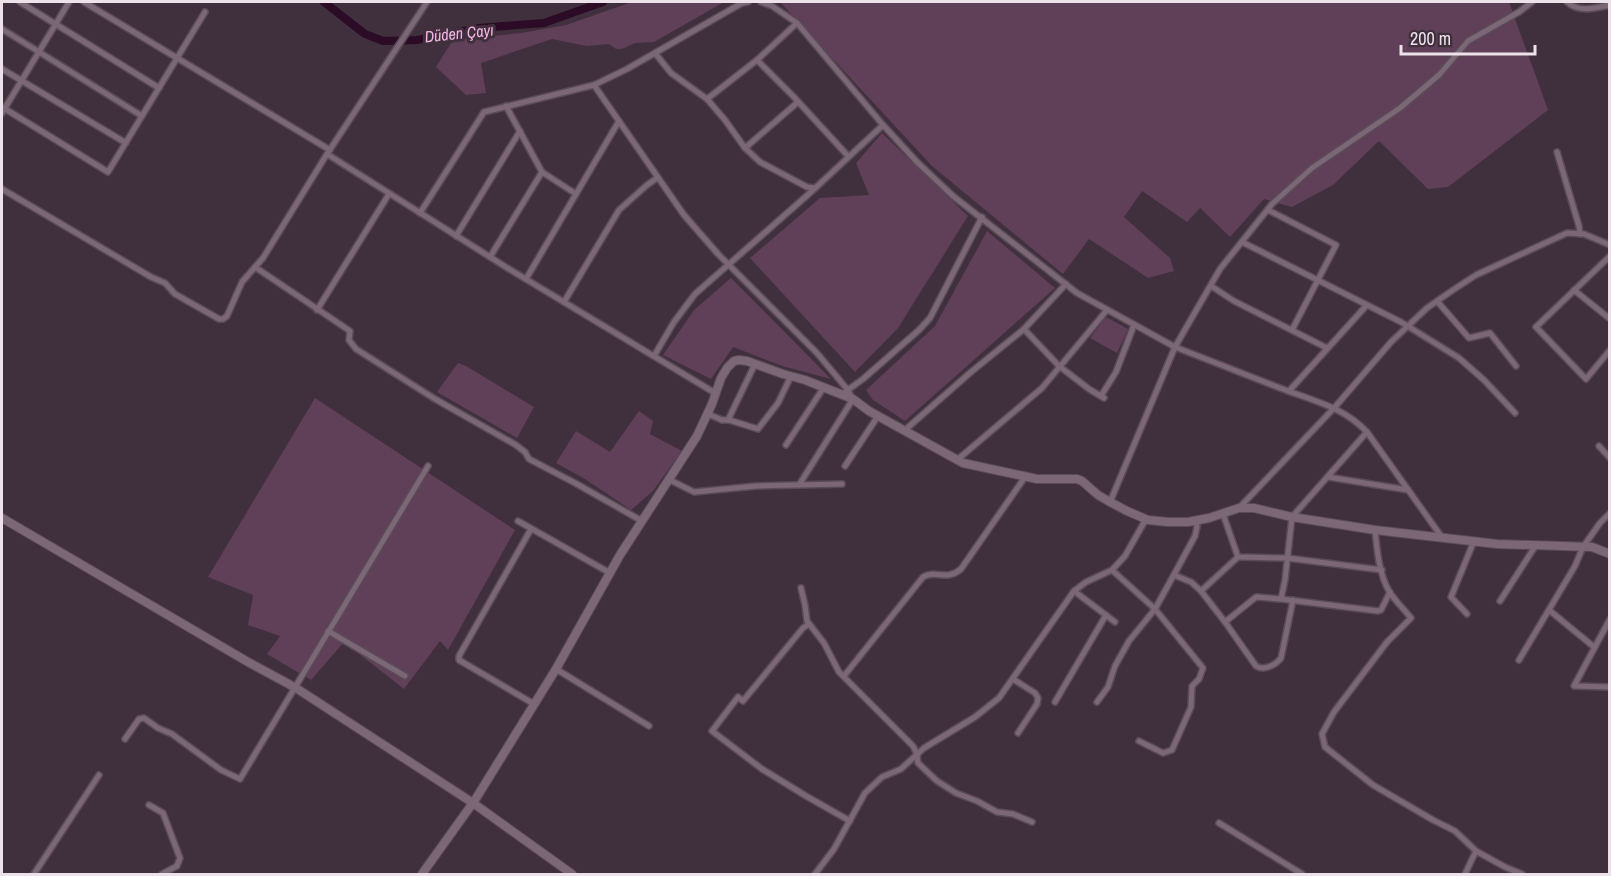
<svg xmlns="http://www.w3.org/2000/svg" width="1611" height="876" font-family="'Archivo Narrow',sans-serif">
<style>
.green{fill:#604059}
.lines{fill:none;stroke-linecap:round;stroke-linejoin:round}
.river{stroke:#2b0b26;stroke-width:8}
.street-casing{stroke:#5a4c57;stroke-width:8}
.secondary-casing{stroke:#5a4c57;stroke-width:10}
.street{stroke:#7b6776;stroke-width:5}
.secondary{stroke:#7b6776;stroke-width:8}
.labels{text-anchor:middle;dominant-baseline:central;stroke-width:6;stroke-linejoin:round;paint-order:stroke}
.water-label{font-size:16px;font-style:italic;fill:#f5b6e7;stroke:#402f3c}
</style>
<rect width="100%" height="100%" fill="#402f3c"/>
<g class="green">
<path d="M632 2H724L654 42 635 43 622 49H616L609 44 587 46 552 39 481 63 486 93 466 95 436 67 453 40 521 33 566 25Z"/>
<path d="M780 2H1509L1548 110 1448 187 1428 189 1379 141 1333 185 1292 207 1264 199 1230 237 1200 208 1187 222 1142 191 1124 217 1170 258 1174 271 1148 278 1089 239 1063 274 932 166Z"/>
<path d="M882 133 968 216 898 328 855 372 750 258 820 198 869 195 856 163Z"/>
<path d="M987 231 1055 288 905 421 873 400 866 390 935 326Z"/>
<path d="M731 278 831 379 782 366 733 347 711 379 663 355 694 310Z"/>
<path d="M1106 317 1128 329 1117 353 1090 338Z"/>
<path d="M458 363 466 366 534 407 517 438 437 392Z"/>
<path d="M315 398 515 530 448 650 440 641 404 689 344 642 311 680 267 654 280 636 248 625 253 595 208 577Z"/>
<path d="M639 411 653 421 650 434 682 451 653 491 631 510 585 479 556 463 576 431 610 452Z"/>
</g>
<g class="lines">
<path class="river" d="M324 2 365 34 383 41 417 40 479 28 544 23 603 2"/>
<g class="street-casing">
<g id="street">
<path d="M20 2 159 88"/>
<path d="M84 2 330 150"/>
<path d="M761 2 772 6 797 23 883 125 918 163 953 196 1077 293 1175 347 1110 502"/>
<path d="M1567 2C1579 13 1595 8 1610 5"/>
<path d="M2 29 142 116"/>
<path d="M655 53 671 73 707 99 725 120 745 148 760 162 807 187 815 188"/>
<path d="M757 60 793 96 848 156"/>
<path d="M2 69 126 143"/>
<path d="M594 85 684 215 718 254 817 353 847 389 853 399 799 485"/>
<path d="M707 99 757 60 797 23"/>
<path d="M2 107 108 172 205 12"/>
<path d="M2 113 69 2"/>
<path d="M745 148 798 102"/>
<path d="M329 151 427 2"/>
<path d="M1557 152 1579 226 1580 234"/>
<path d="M542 172 576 194"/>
<path d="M2 189 151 277 165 283 175 294 219 319H223L227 316 242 282 263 258 327 154 509 269 715 393"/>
<path d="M1268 210 1336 245 1292 330"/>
<path d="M420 213 484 112 594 85 627 69 742 3 748 2"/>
<path d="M456 236 520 131"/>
<path d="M1242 242 1401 322 1459 358 1484 380 1515 413"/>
<path d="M1610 256 1536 327 1586 379 1610 350"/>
<path d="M490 257 542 172 506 106"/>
<path d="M255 267 350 331 349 340 356 349 435 399 516 445 525 452 529 459 575 483 642 521"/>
<path d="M526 279 619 121"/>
<path d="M1211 286 1234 301 1327 348"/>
<path d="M1574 290 1610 319"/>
<path d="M1437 301 1469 338 1490 333 1516 366"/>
<path d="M564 302 619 210 647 185 657 178"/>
<path d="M317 310 389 194"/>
<path d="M1024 329 1059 366 1089 389 1104 398"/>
<path d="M654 356 674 322 695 294 811 192 883 125"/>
<path d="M1289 391 1366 306"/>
<path d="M845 392 863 379 919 330 930 318 982 217"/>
<path d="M1101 396 1116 372 1134 325"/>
<path d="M708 414 722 420H729L758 429 778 403 791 376"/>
<path d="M728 420 755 364"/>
<path d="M905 430 971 372 1024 329 1066 284"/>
<path d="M1367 432 1292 517 1285 580 1281 599 1378 611 1381 610 1390 592"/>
<path d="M786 445 824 387"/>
<path d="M1599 446 1610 458"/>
<path d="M957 460 1042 388 1107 310"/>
<path d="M845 466 878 416"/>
<path d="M1328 477 1408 490"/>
<path d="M668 479 694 492 756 486 842 484"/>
<path d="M1239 508 1335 407 1391 342 1427 308 1453 290 1476 275 1567 233 1584 234 1610 245"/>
<path d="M1223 514 1238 557 1287 558 1382 570"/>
<path d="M518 521 610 573"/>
<path d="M531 529 459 656V660L464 663 534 704"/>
<path d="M1375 530C1377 550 1379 574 1389 591 1395 601 1404 609 1411 618L1387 642 1334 712 1322 734 1325 747 1373 785 1433 820 1455 831 1476 851"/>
<path d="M1441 536 1367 432C1342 406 1313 401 1280 388 1245 374 1210 361 1175 347L1220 269 1272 204 1312 168 1400 108 1439 75 1468 41 1519 12 1532 2"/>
<path d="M1112 570 1155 609 1203 668 1199 679 1192 686 1191 707 1172 750 1163 753 1139 741"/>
<path d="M1174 575 1191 582 1201 591 1225 622 1256 666C1264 671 1276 665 1281 658L1293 600"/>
<path d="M801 588 805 605 807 621 824 643 839 672 913 746 917 754 918 763 937 781 956 793 977 801 997 812 1013 814 1032 822"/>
<path d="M1074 591 1115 622"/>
<path d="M1201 591 1238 557"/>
<path d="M1500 601 1536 545"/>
<path d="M1549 610 1594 647"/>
<path d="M1467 614 1451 597 1474 541"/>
<path d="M1610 619 1574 686 1610 687"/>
<path d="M1225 622 1256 597 1281 599"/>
<path d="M809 624 803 628 743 701 738 697 712 731 762 769 806 796 850 821"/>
<path d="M328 631 405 676"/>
<path d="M1519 660 1575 566 1583 547 1600 523 1610 513"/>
<path d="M556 669 649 726"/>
<path d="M844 676 923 577C937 569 946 582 961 569L1025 477"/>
<path d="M1013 679 1035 693 1038 698 1037 704 1018 733"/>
<path d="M1055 702 1106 615"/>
<path d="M1097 702 1108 687 1115 666 1129 641 1155 609 1176 571 1195 536 1197 527 1196 520"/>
<path d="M125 739 139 719 144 718 158 728 172 734 221 770 240 779 428 466"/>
<path d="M149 805 163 813 180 858 177 866 162 874"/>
<path d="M1219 823 1302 874"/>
<path d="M34 874 99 775"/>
<path d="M815 874 834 849 865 793 882 777 901 769 924 748 975 717 999 698 1074 591 1086 582 1112 570 1125 556 1146 519"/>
<path d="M1465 874 1476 851 1505 867 1522 874"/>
</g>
</g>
<g class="secondary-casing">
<g id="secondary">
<path d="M2 518 248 662 296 688 473 803 572 874"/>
<path d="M422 874 475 800 556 669 620 555 697 436 712 404 721 378 727 368 734 361 739 360 747 361 783 374 805 380 853 399 869 411 963 463 1037 479H1077L1082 481 1098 495 1110 502 1127 511 1148 520 1168 522H1188L1209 518 1239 508H1254L1292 517 1375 530 1497 544 1592 547 1610 554"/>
</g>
</g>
<use href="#street" class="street"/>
<use href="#secondary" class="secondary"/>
</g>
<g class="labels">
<g class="water-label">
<text transform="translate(459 33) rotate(-6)">Düden Çayı</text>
</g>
</g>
<rect width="1611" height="876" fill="none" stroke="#ede1ea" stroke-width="6"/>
<path d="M1401 45v9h134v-9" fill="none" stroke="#ede1ea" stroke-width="3"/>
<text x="1410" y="45" font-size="18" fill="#ede1ea" stroke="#402f3c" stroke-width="4.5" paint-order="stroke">200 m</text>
</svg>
